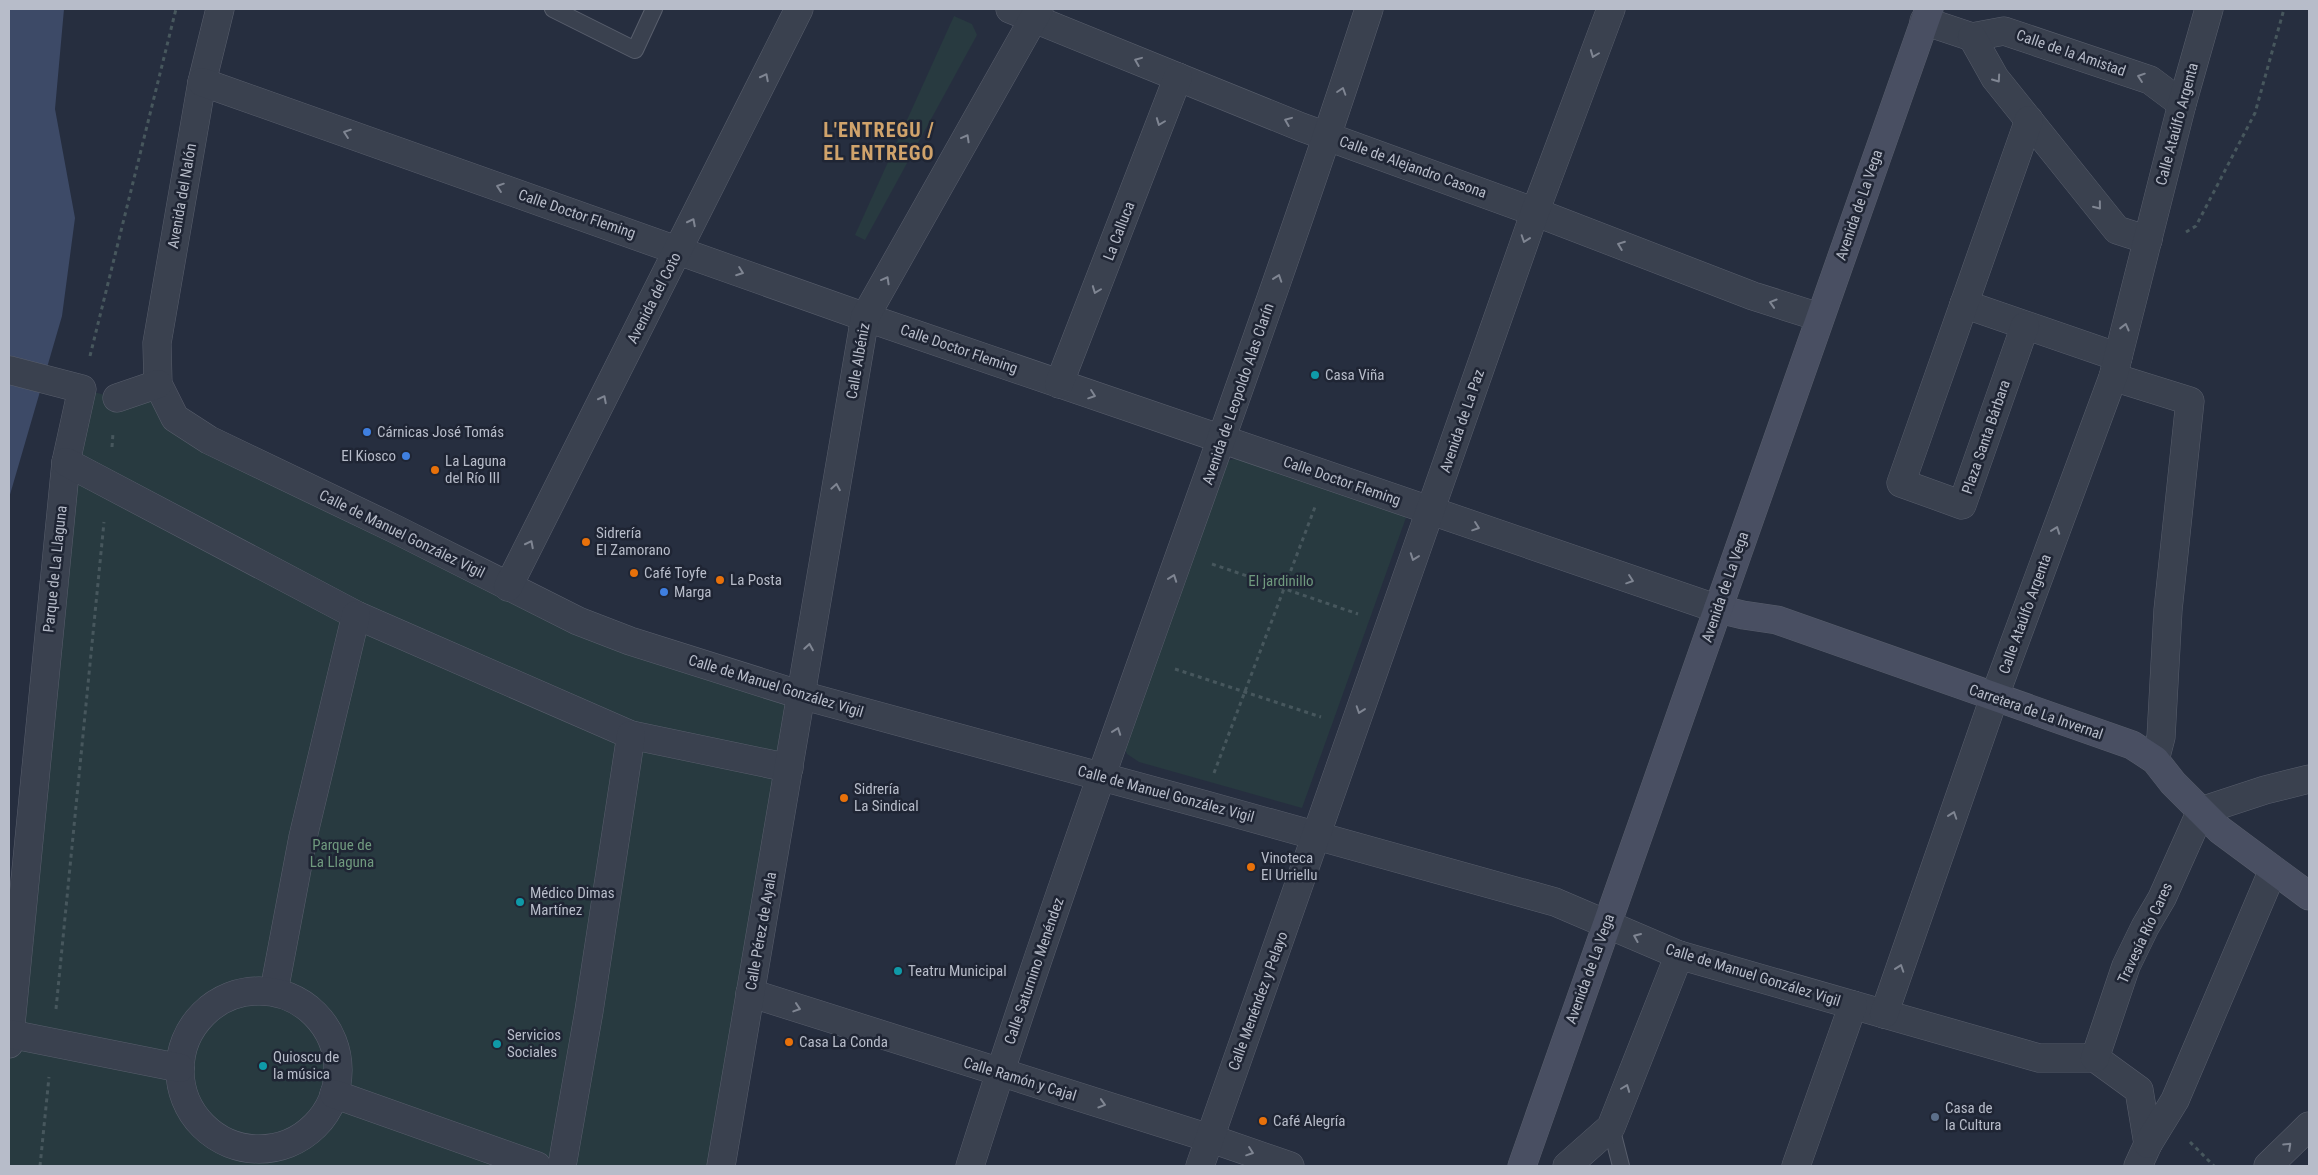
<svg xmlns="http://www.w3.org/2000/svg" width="2318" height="1175" font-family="'Roboto Condensed',sans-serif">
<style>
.green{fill:#283a40}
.water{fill:#3d4a67}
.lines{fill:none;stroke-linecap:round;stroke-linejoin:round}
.lane-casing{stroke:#585e6c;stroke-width:18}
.street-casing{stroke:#585e6c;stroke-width:29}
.secondary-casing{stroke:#585e6c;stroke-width:29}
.path{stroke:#47575d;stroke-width:3;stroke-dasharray:4 4;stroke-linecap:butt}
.lane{stroke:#3a414f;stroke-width:16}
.street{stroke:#3a414f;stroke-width:28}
.secondary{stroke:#494f62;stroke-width:28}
.oneway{stroke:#7f8592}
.culture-dot{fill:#0f9aa8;stroke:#1f2534;stroke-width:2}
.shop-dot{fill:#3f7fe0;stroke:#1f2534;stroke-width:2}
.food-dot{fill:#e8710a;stroke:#1f2534;stroke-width:2}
.service-dot{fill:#5c6f8a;stroke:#1f2534;stroke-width:2}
.labels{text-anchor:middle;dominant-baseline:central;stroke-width:5;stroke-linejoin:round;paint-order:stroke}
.street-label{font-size:15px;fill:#b7bcc9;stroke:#1f2534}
.poi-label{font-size:15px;fill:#b7bcc9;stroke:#1f2534;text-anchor:start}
.park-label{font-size:15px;fill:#6f997e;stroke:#1f2534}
.district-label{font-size:20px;font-weight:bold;letter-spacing:1px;fill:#d0a36b;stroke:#1f2534}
</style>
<rect width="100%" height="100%" fill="#262e3f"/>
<g class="green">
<path d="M954 16 972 24 977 35 865 240 855 235Z"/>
<path d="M158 384 175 418 508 587 801 695 721 1166H9V1044L82 389 117 398Z"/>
<path d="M1240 458 1408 512 1302 808 1139 762 1127 754 1122 743 1218 470 1230 460Z"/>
</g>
<path class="water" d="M9 9H64L55 109 75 218 62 316 9 498Z"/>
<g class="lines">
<g class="lane-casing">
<g id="lane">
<path d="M553 9 635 50 654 9"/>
<path d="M1611 1127 1621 1166"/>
</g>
</g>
<g class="street-casing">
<g id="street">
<path d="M220 9 202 82 157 343 158 384 175 418 209 440 395 529 578 621 630 641 801 695 1202 804 1555 902 1679 955 1853 1005 2039 1058H2095L2139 1090 2148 1144 2138 1166"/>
<path d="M1010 9 1301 127 1535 212 1753 296 1819 317"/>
<path d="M1924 21 1972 37 2004 31 2150 80 2182 104"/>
<path d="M1972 37 1995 78 2117 230 2148 240"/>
<path d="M202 82 865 317 1718 609"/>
<path d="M1964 304 2118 357"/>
<path d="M2025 326 1962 505 1901 483 2029 120"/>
<path d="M9 370 82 389 66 462 9 1044"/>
<path d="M2113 377 2190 401 2168 610 2161 737 2155 760"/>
<path d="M1059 384 1178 77"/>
<path d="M117 398 158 384"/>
<path d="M66 462 356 615 631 735 789 768"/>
<path d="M508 587 799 9"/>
<path d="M274 991 303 837 356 615"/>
<circle cx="259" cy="1070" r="79"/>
<path d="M750 993 1209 1138 1290 1166"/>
<path d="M1884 1014 1994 698 2113 377 2182 104 2209 9"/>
<path d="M10 1034 180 1068"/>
<path d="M2095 1058 2126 966 2145 927 2162 898 2201 811 2265 790 2309 779"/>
<path d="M334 1094 537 1166"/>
<path d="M2148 1144 2175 1100 2273 870"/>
<path d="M562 1166 589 1011 631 735"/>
<path d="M721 1166 865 317 1039 9"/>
<path d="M970 1166C1093 777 1243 397 1369 9"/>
<path d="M1200 1166 1535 212 1611 9"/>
<path d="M1567 1166 1611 1127 1679 955"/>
<path d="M1796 1166 1853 1005"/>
<path d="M2268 1166 2309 1126"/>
</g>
</g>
<g class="secondary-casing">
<g id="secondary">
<path d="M1718 609 1743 615 1777 620 2132 745 2155 760 2173 783 2220 830 2309 896"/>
<path d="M1522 1166 1929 9"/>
</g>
</g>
<g class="path">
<path d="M2186 232 2196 226 2255 113 2284 9"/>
<path d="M90 356 176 9"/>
<path d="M112 447 113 433"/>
<path d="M1212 564 1358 614"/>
<path d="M1175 669 1321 717"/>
<path d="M1214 773 1315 507"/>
<path d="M56 1009 104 522"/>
<path d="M2190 1142 2214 1166"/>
<path d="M40 1166 49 1077"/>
</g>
<use href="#lane" class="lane"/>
<use href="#street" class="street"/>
<use href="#secondary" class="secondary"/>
</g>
<defs><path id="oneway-chevron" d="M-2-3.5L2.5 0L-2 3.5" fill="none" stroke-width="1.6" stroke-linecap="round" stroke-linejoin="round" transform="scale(1.25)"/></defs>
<g class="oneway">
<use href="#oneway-chevron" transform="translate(1594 54) rotate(111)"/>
<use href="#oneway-chevron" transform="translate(1138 61) rotate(-158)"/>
<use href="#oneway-chevron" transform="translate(765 77) rotate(-63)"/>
<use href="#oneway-chevron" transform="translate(2141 77) rotate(-161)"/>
<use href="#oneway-chevron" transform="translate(1997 79) rotate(55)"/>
<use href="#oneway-chevron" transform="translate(1342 91) rotate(-72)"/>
<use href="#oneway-chevron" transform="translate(1288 121) rotate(-158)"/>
<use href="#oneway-chevron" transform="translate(1160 122) rotate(111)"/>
<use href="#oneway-chevron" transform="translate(347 133) rotate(-161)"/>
<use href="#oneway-chevron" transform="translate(966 138) rotate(-61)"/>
<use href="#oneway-chevron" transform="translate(500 187) rotate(-161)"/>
<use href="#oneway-chevron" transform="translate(2098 206) rotate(51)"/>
<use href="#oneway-chevron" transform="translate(692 222) rotate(-63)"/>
<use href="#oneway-chevron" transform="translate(1525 239) rotate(109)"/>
<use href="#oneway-chevron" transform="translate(1621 245) rotate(-159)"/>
<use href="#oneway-chevron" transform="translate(740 272) rotate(20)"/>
<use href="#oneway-chevron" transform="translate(1278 278) rotate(-71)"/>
<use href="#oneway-chevron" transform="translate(886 280) rotate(-61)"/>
<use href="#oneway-chevron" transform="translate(1096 290) rotate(111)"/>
<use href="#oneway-chevron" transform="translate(1773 303) rotate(-163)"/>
<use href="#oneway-chevron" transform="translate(2125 327) rotate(-76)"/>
<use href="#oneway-chevron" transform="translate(1092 395) rotate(19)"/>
<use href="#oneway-chevron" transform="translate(603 399) rotate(-63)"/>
<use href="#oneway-chevron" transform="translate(836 487) rotate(-80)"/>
<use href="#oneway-chevron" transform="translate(1476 527) rotate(19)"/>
<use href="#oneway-chevron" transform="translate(2056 530) rotate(-70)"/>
<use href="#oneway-chevron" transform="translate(530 544) rotate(-63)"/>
<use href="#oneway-chevron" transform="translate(1414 557) rotate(110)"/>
<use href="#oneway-chevron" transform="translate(1173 578) rotate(-70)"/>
<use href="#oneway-chevron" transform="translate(1630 580) rotate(19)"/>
<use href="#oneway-chevron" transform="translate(809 647) rotate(-81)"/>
<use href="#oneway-chevron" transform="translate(1360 710) rotate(109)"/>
<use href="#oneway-chevron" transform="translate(1117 731) rotate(-70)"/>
<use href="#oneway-chevron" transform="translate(1953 815) rotate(-71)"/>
<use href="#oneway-chevron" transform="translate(1637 937) rotate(-157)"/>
<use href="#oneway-chevron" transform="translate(1900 968) rotate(-71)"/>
<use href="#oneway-chevron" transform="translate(797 1008) rotate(18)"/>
<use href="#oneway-chevron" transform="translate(1626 1088) rotate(-69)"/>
<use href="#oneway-chevron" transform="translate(1102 1104) rotate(17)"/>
<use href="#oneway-chevron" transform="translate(2288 1146) rotate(-43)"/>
<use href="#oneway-chevron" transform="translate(1250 1152) rotate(19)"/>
</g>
<g class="culture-dot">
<circle cx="1315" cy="375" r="5"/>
<circle cx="520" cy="902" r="5"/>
<circle cx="898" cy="971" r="5"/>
<circle cx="497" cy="1044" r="5"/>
<circle cx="263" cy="1066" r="5"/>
</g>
<g class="shop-dot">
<circle cx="367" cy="432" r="5"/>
<circle cx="406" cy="456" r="5"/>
<circle cx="664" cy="592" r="5"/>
</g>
<g class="food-dot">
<circle cx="435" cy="470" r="5"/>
<circle cx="586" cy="542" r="5"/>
<circle cx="634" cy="573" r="5"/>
<circle cx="720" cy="580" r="5"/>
<circle cx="844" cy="798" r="5"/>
<circle cx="1251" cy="867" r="5"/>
<circle cx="789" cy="1042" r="5"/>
<circle cx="1263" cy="1121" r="5"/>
</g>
<circle class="service-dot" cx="1935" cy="1117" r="5"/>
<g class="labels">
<g class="street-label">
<text transform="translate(2071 53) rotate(19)">Calle de la Amistad</text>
<text transform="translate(2177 124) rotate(-75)">Calle Ataúlfo Argenta</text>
<text transform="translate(1413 167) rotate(20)">Calle de Alejandro Casona</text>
<text transform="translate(182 196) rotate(-80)">Avenida del Nalón</text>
<text transform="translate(1859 205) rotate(-71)">Avenida de La Vega</text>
<text transform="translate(577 214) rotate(19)">Calle Doctor Fleming</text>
<text transform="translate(1119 231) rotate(-69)">La Calluca</text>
<text transform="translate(654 298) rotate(-63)">Avenida del Coto</text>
<text transform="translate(959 349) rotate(19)">Calle Doctor Fleming</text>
<text transform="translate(858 361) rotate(-80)">Calle Albéniz</text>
<text transform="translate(1238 394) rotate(-71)">Avenida de Leopoldo Alas Clarín</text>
<text transform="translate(1462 421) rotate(-71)">Avenida de La Paz</text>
<text transform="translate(1986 437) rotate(-71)">Plaza Santa Bárbara</text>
<text transform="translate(1342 481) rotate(19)">Calle Doctor Fleming</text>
<text transform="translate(402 534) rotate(26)">Calle de Manuel González Vigil</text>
<text transform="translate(55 569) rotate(-84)">Parque de La Llaguna</text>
<text transform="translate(1725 587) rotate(-71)">Avenida de La Vega</text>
<text transform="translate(2025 614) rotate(-70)">Calle Ataúlfo Argenta</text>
<text transform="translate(776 686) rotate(17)">Calle de Manuel González Vigil</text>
<text transform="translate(2036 712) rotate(19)">Carretera de La Invernal</text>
<text transform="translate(1166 794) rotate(15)">Calle de Manuel González Vigil</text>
<text transform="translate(761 931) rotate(-80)">Calle Pérez de Ayala</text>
<text transform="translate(2145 933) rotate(-65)">Travesía Río Cares</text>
<text transform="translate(1590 969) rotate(-70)">Avenida de La Vega</text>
<text transform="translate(1034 971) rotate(-71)">Calle Saturnino Menéndez</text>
<text transform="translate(1753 975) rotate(17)">Calle de Manuel González Vigil</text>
<text transform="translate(1258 1001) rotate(-70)">Calle Menéndez y Pelayo</text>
<text transform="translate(1020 1079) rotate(17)">Calle Ramón y Cajal</text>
</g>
<g class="poi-label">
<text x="1325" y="375">Casa Viña</text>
<text x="377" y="432">Cárnicas José Tomás</text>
<text x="396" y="456" text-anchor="end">El Kiosco</text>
<text x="445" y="461">La Laguna<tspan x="445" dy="17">del Río III</tspan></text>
<text x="596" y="533">Sidrería<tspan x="596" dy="17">El Zamorano</tspan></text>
<text x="644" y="573">Café Toyfe</text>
<text x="730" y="580">La Posta</text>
<text x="674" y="592">Marga</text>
<text x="854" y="789">Sidrería<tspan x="854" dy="17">La Sindical</tspan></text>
<text x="1261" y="858">Vinoteca<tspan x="1261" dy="17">El Urriellu</tspan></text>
<text x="530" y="893">Médico Dimas<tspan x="530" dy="17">Martínez</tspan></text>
<text x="908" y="971">Teatru Municipal</text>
<text x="507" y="1035">Servicios<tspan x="507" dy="17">Sociales</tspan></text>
<text x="799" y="1042">Casa La Conda</text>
<text x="273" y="1057">Quioscu de<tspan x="273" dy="17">la música</tspan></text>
<text x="1945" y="1108">Casa de<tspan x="1945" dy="17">la Cultura</tspan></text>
<text x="1273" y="1121">Café Alegría</text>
</g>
<g class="park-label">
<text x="1281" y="581">El jardinillo</text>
<text x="342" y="845">Parque de<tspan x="342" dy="17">La Llaguna</tspan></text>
</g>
<g class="district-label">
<text x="879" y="130">L'ENTREGU /<tspan x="879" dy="23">EL ENTREGO</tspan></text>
</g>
</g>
<rect width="2318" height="1175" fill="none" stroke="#b7bcc9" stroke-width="20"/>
</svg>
